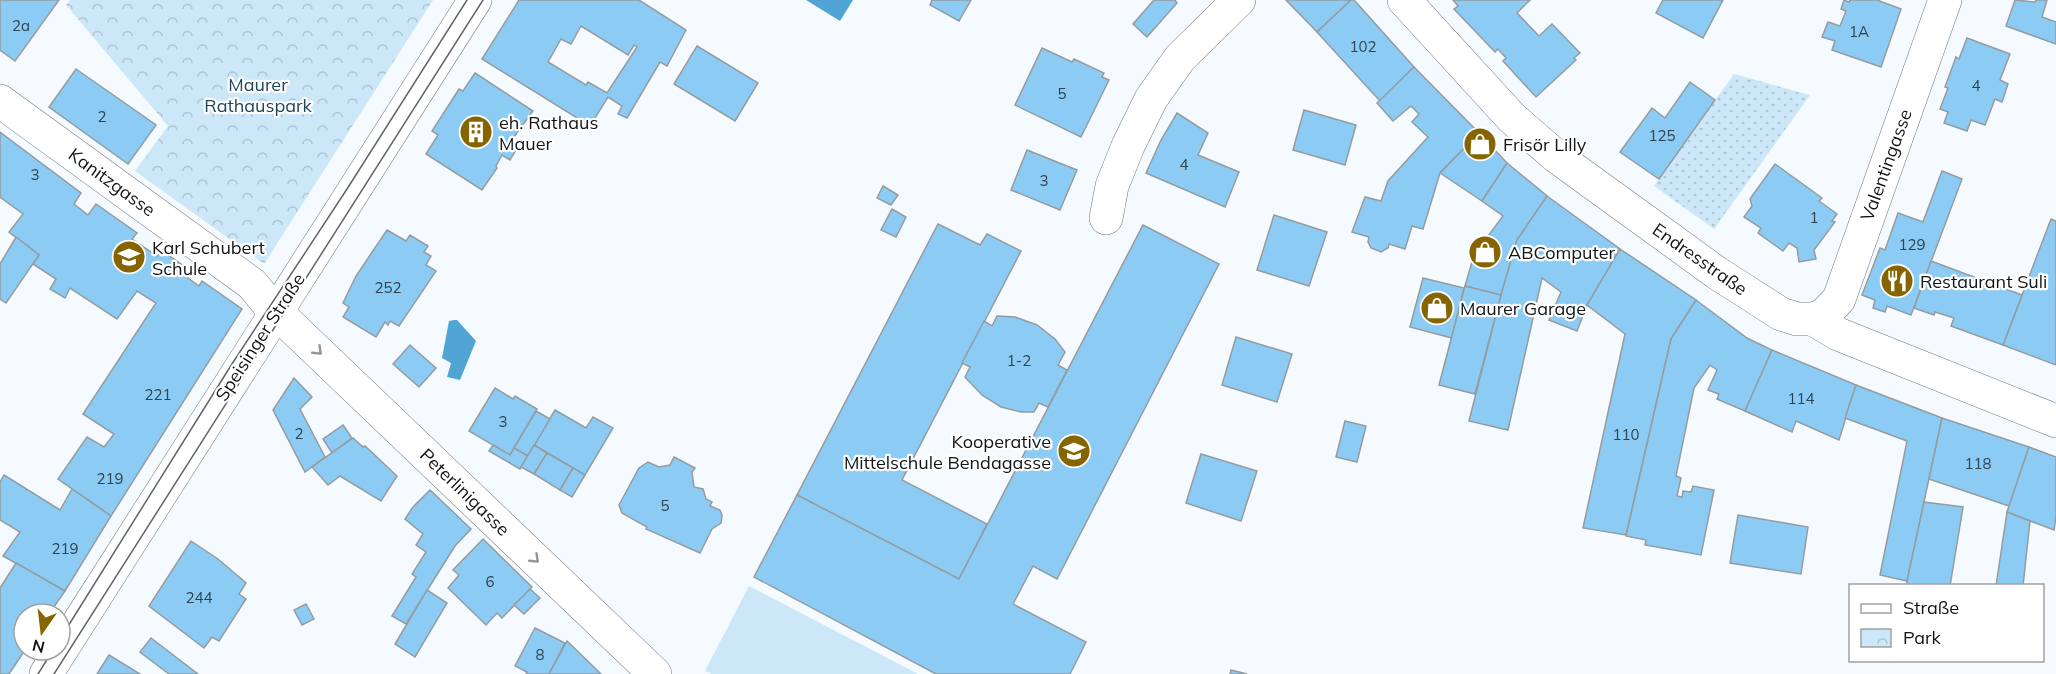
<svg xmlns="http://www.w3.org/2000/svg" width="2056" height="674" font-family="Mulish,sans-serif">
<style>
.grass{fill:url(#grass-dots)}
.park{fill:url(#park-crowns)}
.pitch{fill:#cbe7f8}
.water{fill:#51a5d4}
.building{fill:#8cccf4;stroke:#949ca1;stroke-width:1.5;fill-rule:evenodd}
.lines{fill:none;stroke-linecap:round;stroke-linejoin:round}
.minor-casing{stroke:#6f777c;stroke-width:34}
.major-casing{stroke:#6f777c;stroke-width:34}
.minor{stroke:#fff;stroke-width:33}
.major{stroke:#fff;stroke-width:33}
.tram{stroke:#626568;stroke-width:1.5}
.oneway{stroke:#949596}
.labels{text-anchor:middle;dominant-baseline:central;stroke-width:4.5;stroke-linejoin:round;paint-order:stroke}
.number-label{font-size:15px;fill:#30424e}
.park-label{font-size:18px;fill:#21455a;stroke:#fff}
.poi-label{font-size:18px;fill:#111416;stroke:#fff;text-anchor:start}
.street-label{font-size:18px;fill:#111416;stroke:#fff}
</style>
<defs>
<pattern id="grass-dots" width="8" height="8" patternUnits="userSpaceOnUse" patternTransform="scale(1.5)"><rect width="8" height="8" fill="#cbe7f8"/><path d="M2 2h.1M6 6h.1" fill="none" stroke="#adc5d4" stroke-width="1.8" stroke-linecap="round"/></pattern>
<pattern id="park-crowns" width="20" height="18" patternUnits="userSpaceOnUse" patternTransform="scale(1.5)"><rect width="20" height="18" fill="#cbe7f8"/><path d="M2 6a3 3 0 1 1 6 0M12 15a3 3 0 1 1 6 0" fill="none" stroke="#adc5d4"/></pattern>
</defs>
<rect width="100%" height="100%" fill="#f5fafe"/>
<path class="grass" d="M1734 74 1810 95 1714 229 1654 186Z"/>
<path class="park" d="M70 0H433L264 264 135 171 168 126 66 5Z"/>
<path class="pitch" d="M749 586 918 674H712L705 671Z"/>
<g class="water">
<path d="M806 0H853L840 21Z"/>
<path d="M454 320H457L476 341 460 380 447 377 451 363 442 358 449 321Z"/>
</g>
<g class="building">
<path d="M0 0H59L15 61 0 50Z"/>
<path d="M519 0H639L686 30 667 66 660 62 627 118 618 114 622 106 608 97 590 126 482 59ZM581 26 628 55 634 45 637 47 607 93 588 82 586 85 548 62 561 39 571 44Z"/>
<path d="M932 0H971L959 21 930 5Z"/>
<path d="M1154 0H1175L1177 3 1147 37 1133 24Z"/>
<path d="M1286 0H1351L1317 32Z"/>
<path d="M1351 0H1354L1414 67 1380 101 1317 32Z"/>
<path d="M1453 0H1530L1517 13 1539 36 1552 24 1580 53 1574 58 1576 60 1536 97 1503 61 1506 58 1498 49 1495 52 1454 9 1458 6Z"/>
<path d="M1663 0H1723L1703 38 1656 13Z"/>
<path d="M1844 0 1849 2 1850 0H1877L1901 9 1881 67 1832 50 1835 41 1822 37 1828 22 1840 26 1846 11 1841 9Z"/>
<path d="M2015 0 2035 2 2036 0H2047L2042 17 2056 22V44L2006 26Z"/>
<path d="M1967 38 2010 54 2000 80 2008 84 2002 102 1995 99 1985 125 1971 120 1967 131 1944 123 1948 112 1940 109 1948 88 1945 87 1956 57 1959 59Z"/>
<path d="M697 46 758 83 735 121 674 84Z"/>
<path d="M1042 48 1072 62 1074 59 1104 73 1102 77 1109 80 1081 137 1015 105Z"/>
<path d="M1414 67 1479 133 1440 173 1423 229 1412 226 1405 249 1389 244 1388 248 1381 252 1371 248 1368 242 1369 237 1352 232 1365 197 1381 201 1388 181 1428 137 1412 122 1419 114 1411 106 1393 121 1377 103Z"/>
<path d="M76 69 156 125 128 164 49 107Z"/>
<path d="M475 73 533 111 508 145 516 150 510 160 502 155 496 166 497 168 482 190 426 154 438 135 432 131 459 89 463 91Z"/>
<path d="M1690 82 1715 100 1659 179 1620 152 1652 108 1665 118Z"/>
<path d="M1304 110 1356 125 1345 165 1293 150Z"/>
<path d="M1177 113 1208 133 1198 155 1239 172 1225 207 1146 173 1161 140Z"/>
<path d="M0 132 81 193 74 204 88 215 96 204 137 233 132 239 157 256 162 251 184 266 181 273 199 286 202 281 242 309 111 516 58 479 87 437 104 447 114 434 83 414 156 303 137 291 117 319 70 288 65 298 50 289 56 279 33 264 39 255 9 232 23 214 0 197Z"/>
<path d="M1479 133 1507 163 1482 201 1440 173Z"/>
<path d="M1027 150 1077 170 1060 210 1011 190Z"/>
<path d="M1507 163 1547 196 1517 240 1501 295 1465 286 1474 255 1503 216 1482 201Z"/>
<path d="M1775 164 1822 198 1819 201 1837 214 1832 221 1835 222 1814 250 1816 259 1799 262 1797 248 1789 243 1783 251 1758 233 1761 228 1744 217 1752 206 1750 199Z"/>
<path d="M1942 171 1962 179 1911 315 1887 306 1885 312 1873 308 1875 300 1862 295 1880 248 1885 250 1898 213 1923 222Z"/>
<path d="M883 186 898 195 891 205 877 198Z"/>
<path d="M1547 196 1620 249 1587 305 1577 331 1549 320 1561 292 1542 278 1508 430 1469 421 1501 295 1517 240Z"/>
<path d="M892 209 906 217 896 237 881 230Z"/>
<path d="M1274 215 1327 232 1309 286 1257 270Z"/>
<path d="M2051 219 2056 221V365L2003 345Z"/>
<path d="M938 224 980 245 987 234 1021 251 902 480 987 524 959 579 797 495Z"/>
<path d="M1143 225 1219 264 1057 579 1033 566 1013 604 1086 642 1070 674H936L754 577 797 495 959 579Z"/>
<path d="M387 230 406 241 410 235 428 246 424 252 431 256 426 265 436 271 399 326 390 321 388 325 385 322 376 337 343 317 349 307 343 303 356 276Z"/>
<path d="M16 237 39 255 6 303 0 299V264Z"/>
<path d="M1620 249 1696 300 1671 339 1626 535 1583 528 1625 334 1587 305Z"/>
<path d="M1931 261 2022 295 2003 345 1951 326 1954 318 1935 312 1934 315 1914 308Z"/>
<path d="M1423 278 1464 288 1452 338 1410 327Z"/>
<path d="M1465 286 1501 295 1475 394 1439 385Z"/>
<path d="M1696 300 1747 338 1772 350 1745 411 1717 399 1719 394 1708 390 1717 370 1710 365 1694 388 1676 476 1681 478 1677 496 1682 497 1683 491 1691 492 1693 486 1714 490 1701 555 1645 545 1646 540 1626 536 1671 339Z"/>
<path d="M997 316 1015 317 1037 325 1055 339 1065 352 1058 365 1067 370 1048 407 1039 403 1034 412H1021L1001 407 982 395 965 377 970 367 962 363 984 321 992 326Z"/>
<path d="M1236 337 1292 354 1277 402 1222 385Z"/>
<path d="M410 345 436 368 419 387 393 364Z"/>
<path d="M1772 350 1856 385 1839 440 1796 421 1792 432 1745 411Z"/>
<path d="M294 378 312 397 300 409 325 457 305 472 273 410Z"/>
<path d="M1856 385 1942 418 1907 581 1880 575 1907 441 1845 418Z"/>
<path d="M495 388 513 399 515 396 537 409 510 455 469 431Z"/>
<path d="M555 410 586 428 593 417 613 428 585 475 534 445Z"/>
<path d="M536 411 550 419 528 456 514 448Z"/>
<path d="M1942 418 2029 447 2009 506 1929 479Z"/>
<path d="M1345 421 1366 426 1357 462 1336 457Z"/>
<path d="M343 425 352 438 332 453 323 439Z"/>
<path d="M353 438 363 447 365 446 397 476 381 501 340 476 328 485 312 467Z"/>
<path d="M493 445 510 455 514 448 528 456 520 469 489 451Z"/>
<path d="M534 445 547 453 534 474 521 467Z"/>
<path d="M2029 447 2056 457V517L2054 530 2007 512Z"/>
<path d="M547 453 573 468 560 490 534 474Z"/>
<path d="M1201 454 1257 471 1241 521 1186 503Z"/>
<path d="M674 457 695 468 692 472 694 487 703 489 706 499 712 502 710 506 720 510 722 515 721 523 712 529 700 553 646 529 647 527 622 513 619 505 639 468 648 462 659 467 670 465Z"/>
<path d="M573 468 585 475 572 497 560 490Z"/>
<path d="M4 475 60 510 72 489 111 516 65 591 3 556 20 532 0 520V482Z"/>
<path d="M430 490 471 529 455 546 406 624 392 616 416 577 412 574 426 552 416 545 423 534 405 519 413 507Z"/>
<path d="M1924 502 1963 507 1950 586H1906Z"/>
<path d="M2007 512 2030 521 2023 586H1996Z"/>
<path d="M1738 515 1808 527 1801 574 1730 563Z"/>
<path d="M483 539 532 587 502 618 497 613 486 625 448 588 459 575 453 570Z"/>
<path d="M191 541 218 559 246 583 239 594 246 599 219 641 212 637 204 648 149 606Z"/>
<path d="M16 563 65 591 49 614H24L25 650 9 674H0V588Z"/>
<path d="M530 589 540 598 524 614 514 605Z"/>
<path d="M427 590 447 603 415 657 395 644Z"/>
<path d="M306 604 314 619 302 625 294 610Z"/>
<path d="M535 628 565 643 549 674H526L527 672 515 666Z"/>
<path d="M151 638 198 674H169L140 652Z"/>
<path d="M567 641 600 673 601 674H549Z"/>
<path d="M109 655 140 674H97Z"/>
<path d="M1231 670 1247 674H1230Z"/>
</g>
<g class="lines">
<g class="minor-casing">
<g id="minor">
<path d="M0 101 252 284 270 306 655 674"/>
<path d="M1106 218 1112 186 1128 146 1151 99 1180 58 1239 0"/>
<path d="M1813 319 1838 334 2056 421"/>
</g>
</g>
<g class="major-casing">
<g id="major">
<path d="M1404 0 1512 118 1557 157 1717 273 1781 314 1797 319H1813L1824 315 1839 299 1945 0"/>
<path d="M46 674 475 0"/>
</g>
</g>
<use href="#minor" class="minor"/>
<use href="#major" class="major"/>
<g class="tram">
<path d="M60 639 230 367 347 189 467 0"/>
<path d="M38 674 53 650"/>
<path d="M54 674C196 449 341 225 483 0"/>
</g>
</g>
<defs><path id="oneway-chevron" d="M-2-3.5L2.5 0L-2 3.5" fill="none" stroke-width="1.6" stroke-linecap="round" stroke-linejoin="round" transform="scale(1.5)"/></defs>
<g class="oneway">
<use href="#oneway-chevron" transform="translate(318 351) rotate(44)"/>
<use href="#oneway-chevron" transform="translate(535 559) rotate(44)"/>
</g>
<defs>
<g id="building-disc" transform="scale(1.725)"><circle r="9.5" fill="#866500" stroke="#fff"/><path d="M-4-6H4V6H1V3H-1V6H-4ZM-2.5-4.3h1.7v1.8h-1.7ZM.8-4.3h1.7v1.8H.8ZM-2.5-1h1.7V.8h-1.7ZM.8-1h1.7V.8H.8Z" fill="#fff"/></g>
<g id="shop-disc" transform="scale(1.725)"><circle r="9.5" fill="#866500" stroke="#fff"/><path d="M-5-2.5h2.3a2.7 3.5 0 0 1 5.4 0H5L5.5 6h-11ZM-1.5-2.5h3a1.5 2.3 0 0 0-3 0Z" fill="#fff"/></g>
<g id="school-disc" transform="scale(1.725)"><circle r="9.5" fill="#866500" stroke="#fff"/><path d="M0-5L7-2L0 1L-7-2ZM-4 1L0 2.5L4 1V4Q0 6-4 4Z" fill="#fff"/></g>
<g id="restaurant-disc" transform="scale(1.725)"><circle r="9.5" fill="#866500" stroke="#fff"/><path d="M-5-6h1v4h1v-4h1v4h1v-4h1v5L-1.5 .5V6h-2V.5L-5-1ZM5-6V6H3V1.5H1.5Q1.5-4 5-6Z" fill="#fff"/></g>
</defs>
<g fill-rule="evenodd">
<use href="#building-disc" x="476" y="132"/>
<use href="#shop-disc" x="1480" y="144"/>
<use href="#shop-disc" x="1485" y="252"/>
<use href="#school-disc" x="129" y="257"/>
<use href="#restaurant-disc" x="1897" y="281"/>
<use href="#shop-disc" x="1437" y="308"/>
<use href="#school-disc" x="1074" y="451"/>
</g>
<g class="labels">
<g class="number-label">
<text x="21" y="25">2a</text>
<text x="1859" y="31">1A</text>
<text x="1363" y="46">102</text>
<text x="1976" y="85">4</text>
<text x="1062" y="93">5</text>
<text x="102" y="116">2</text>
<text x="1662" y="135">125</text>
<text x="1184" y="164">4</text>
<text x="35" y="174">3</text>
<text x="1044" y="180">3</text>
<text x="1814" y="217">1</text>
<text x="1912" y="244">129</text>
<text x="388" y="287">252</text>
<text x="1019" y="360">1-2</text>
<text x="158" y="394">221</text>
<text x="1801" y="398">114</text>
<text x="503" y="421">3</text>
<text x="299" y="433">2</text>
<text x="1626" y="434">110</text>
<text x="1978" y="463">118</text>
<text x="110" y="478">219</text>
<text x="665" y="505">5</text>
<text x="65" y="548">219</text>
<text x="490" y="581">6</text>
<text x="199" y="597">244</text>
<text x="540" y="654">8</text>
</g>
<g class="park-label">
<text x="258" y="84">Maurer<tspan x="258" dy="21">Rathauspark</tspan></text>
</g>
<g class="poi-label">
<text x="499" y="122">eh. Rathaus<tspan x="499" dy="21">Mauer</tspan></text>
<text x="1503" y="144">Frisör Lilly</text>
<text x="152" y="247">Karl Schubert<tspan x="152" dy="21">Schule</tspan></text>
<text x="1508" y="252">ABComputer</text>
<text x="1920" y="281">Restaurant Suli</text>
<text x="1460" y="308">Maurer Garage</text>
<text x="1051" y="441" text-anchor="end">Kooperative<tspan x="1051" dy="21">Mittelschule Bendagasse</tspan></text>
</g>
<g class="street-label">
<text transform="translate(1886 165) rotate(-70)">Valentingasse</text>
<text transform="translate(112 182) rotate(36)">Kanitzgasse</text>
<text transform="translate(1700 259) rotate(35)">Endresstraße</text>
<text transform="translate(260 337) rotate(-57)">Speisinger Straße</text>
<text transform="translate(465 492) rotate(44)">Peterlinigasse</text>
</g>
</g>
<rect x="1849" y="584" width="195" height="78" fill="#ffffff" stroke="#a0a1a2" stroke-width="1.5"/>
<rect x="1861" y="604" width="30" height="9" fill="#ffffff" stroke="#a0a1a2" stroke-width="1.5"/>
<text x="1903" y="614" font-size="18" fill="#111416">Straße</text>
<rect x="1861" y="629" width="30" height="18" fill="url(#park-crowns)" stroke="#a0a1a2" stroke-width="1.5"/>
<text x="1903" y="644" font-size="18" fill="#111416">Park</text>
<g transform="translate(42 632) rotate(194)"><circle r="28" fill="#ffffff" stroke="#a0a1a2" stroke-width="1.5"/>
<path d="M0-4.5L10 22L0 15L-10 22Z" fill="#866500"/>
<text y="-9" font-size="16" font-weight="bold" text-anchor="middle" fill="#111416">N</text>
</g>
</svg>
